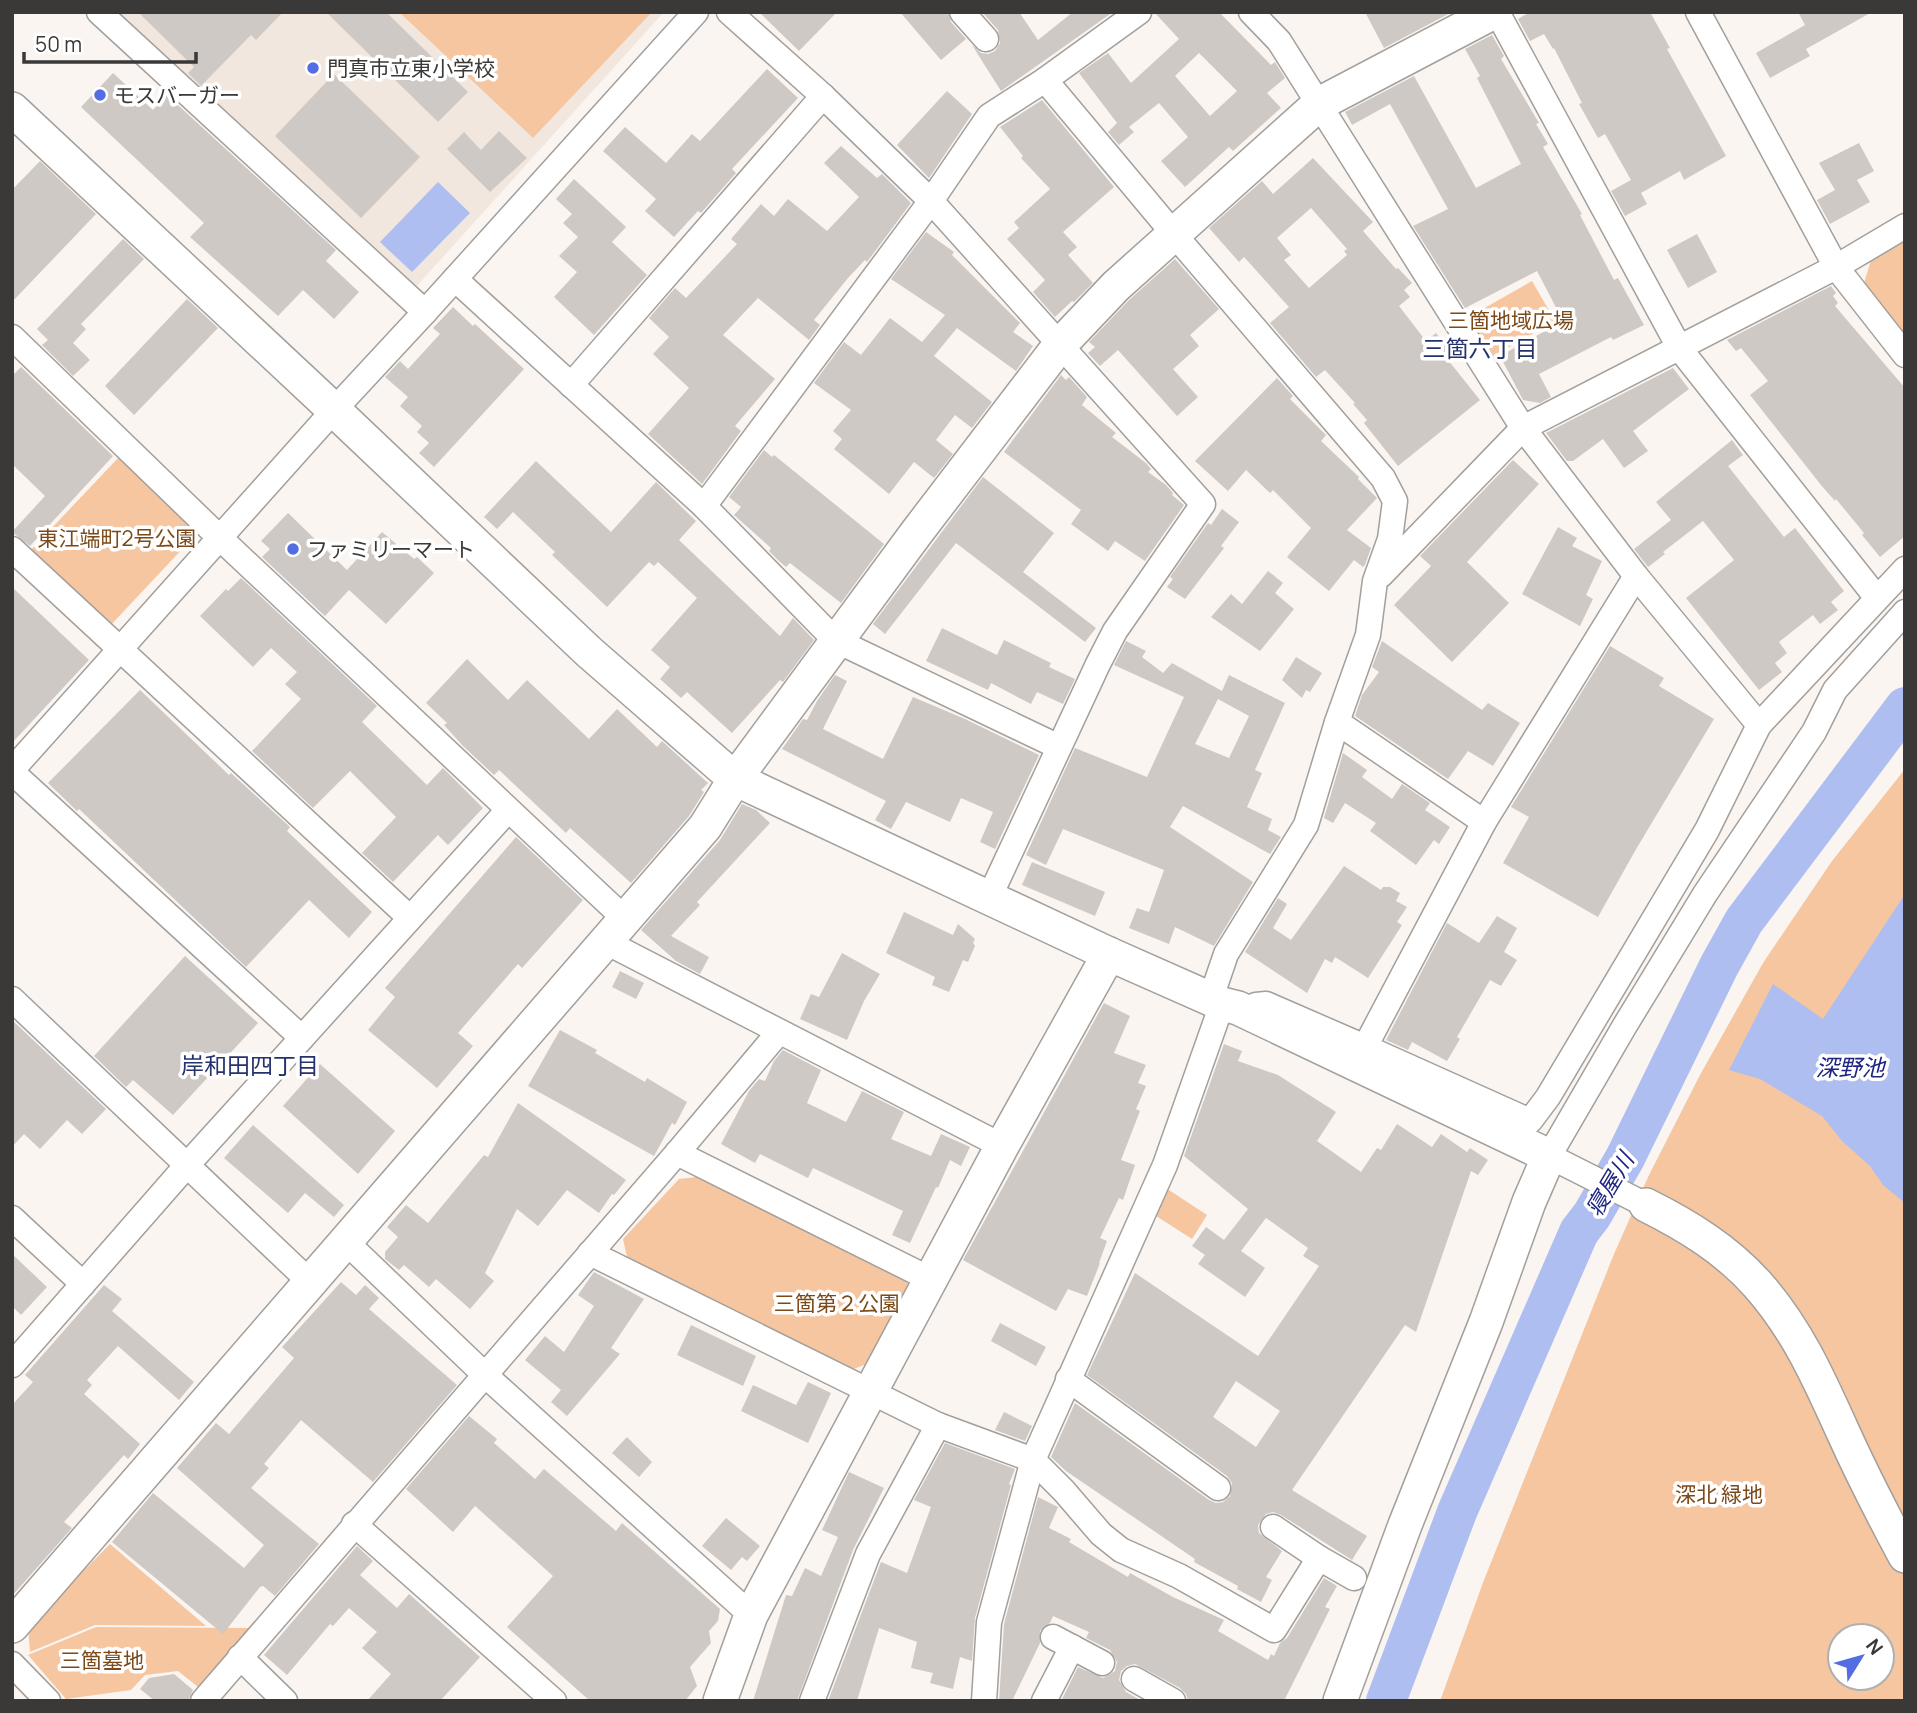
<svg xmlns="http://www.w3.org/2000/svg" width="1917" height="1713" font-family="Manrope,'Noto Sans JP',sans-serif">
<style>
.built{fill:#f2e7df}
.green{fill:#f5c6a0;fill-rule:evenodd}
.water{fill:#aebef1}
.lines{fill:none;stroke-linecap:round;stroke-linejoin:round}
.river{stroke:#aebef1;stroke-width:40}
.building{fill:#cec9c5;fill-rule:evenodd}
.street-casing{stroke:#a39f9b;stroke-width:27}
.secondary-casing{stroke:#a39f9b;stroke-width:36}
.street{stroke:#fff;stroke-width:24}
.secondary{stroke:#fff;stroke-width:33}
.poi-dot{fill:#556de2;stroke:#fff;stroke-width:2.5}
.labels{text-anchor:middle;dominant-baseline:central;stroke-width:7;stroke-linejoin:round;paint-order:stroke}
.poi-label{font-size:21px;fill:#3a3937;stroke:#fff;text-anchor:start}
.park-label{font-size:21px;fill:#7c4918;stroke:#fff}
.neighbourhood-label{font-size:23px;fill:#25326b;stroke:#fff}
.water-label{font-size:23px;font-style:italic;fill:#1d2482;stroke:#fff}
</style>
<rect width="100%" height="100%" fill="#faf5f1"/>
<path class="built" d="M115 12H664L414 289Z"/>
<g class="green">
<path d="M399 12H652L533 138Z"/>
<path d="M1905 240V335L1864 283 1872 257Z"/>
<path d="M1532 281 1555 321 1489 358 1467 318Z"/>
<path d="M121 455 200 530 109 627 29 552Z"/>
<path d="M1905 769V1701H1440L1484 1580 1614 1254 1649 1175 1700 1075 1763 963 1832 861ZM1840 1636H1882V1678H1840Z"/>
<path d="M697 1177 905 1276 911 1294 869 1363 851 1370 627 1257 623 1239 679 1179Z"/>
<path d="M1166 1188 1207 1215 1192 1239 1150 1212Z"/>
<path d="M110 1544 206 1626 95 1625 30 1652 28 1627Z"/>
<path d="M96 1627 251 1628 198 1687 178 1671 145 1675 131 1690 66 1699 28 1655Z"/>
</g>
<g class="water">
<path d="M438 182 470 213 412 272 380 242Z"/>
<path d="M1905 894V1203L1883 1185 1870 1166 1842 1141 1822 1116 1760 1079 1729 1070 1773 984 1823 1019Z"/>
</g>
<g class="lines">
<path class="river" d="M1386 1701 1457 1512 1579 1232 1592 1215 1625 1158 1719 966 1744 921 1905 707"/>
</g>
<g class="building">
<path d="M138 12H283L256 40 251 35 201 86 188 73 194 67Z"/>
<path d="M326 12H386L468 92 438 122Z"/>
<path d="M759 12H837L799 51Z"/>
<path d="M900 12H948L951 22 966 39 941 60Z"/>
<path d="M982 12H1019L1038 40 1073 12H1113L1001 91 972 45 981 53 988 54 995 51 1000 43 998 30Z"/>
<path d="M1154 12H1219L1271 65 1275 62 1285 78 1267 93 1281 108 1233 151 1229 147 1185 187 1161 161 1188 137 1159 103 1129 127 1134 132 1119 145 1108 132 1117 123 1079 73 1108 53 1131 83 1179 39ZM1199 53 1237 91 1210 116 1175 76Z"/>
<path d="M1365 12H1452L1384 48Z"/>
<path d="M1530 12H1650L1670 48 1667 49 1726 156 1684 180 1680 171 1641 193 1647 204 1625 216 1611 191 1631 180 1605 134 1598 138 1579 104 1582 103 1554 48 1553 49 1544 34 1530 41 1518 19Z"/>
<path d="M1798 12H1872L1806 49 1810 56 1770 78 1756 53 1805 25Z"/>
<path d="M1492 35 1504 56 1501 59 1539 123 1536 124 1548 144 1543 147 1582 214 1580 215 1614 280 1618 278 1644 325 1613 340 1611 337 1539 374 1551 397 1540 403 1523 400 1500 356 1563 321 1537 271 1465 308 1413 226 1448 209 1390 104 1352 125 1345 112 1414 76 1476 188 1521 164 1477 78 1480 76 1465 49Z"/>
<path d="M767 69 798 98 732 169 736 173 701 213 698 211 674 237 645 211 656 199 603 151 625 127 666 163 692 134 700 141Z"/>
<path d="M113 73 153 110 167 95 336 250 326 261 359 292 334 319 303 290 278 316 190 237 204 223 81 107Z"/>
<path d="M334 74 420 157 361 218 275 136Z"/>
<path d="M947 91 972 114 929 178 897 145Z"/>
<path d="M1042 100 1114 187 1063 232 1077 247 1068 255 1093 283 1074 302 1072 301 1055 317 1033 292 1045 280 1007 239 1019 228 1014 222 1050 189 1021 158 1023 156 1000 127Z"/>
<path d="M499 131 527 158 490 192 447 149 464 132 481 150Z"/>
<path d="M1859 143 1874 171 1857 180 1870 202 1830 224 1817 200 1835 190 1819 163Z"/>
<path d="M841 146 877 178 882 174 911 203 867 262 865 260 848 278 814 320 820 325 809 340 758 298 723 335 775 379 735 426 741 431 702 484 648 434 689 388 653 354 669 337 649 318 675 288 686 298 737 244 731 239 761 204 774 216 788 199 827 231 859 197 824 163Z"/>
<path d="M1313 158 1373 222 1363 231 1396 269 1398 268 1412 283 1404 290 1410 297 1399 306 1426 341 1436 333 1450 351 1444 355 1480 400 1398 466 1364 423 1367 420 1353 404 1355 403 1325 370 1316 377 1270 323 1289 307 1244 257 1239 262 1209 228 1262 181 1273 194ZM1311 208 1347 249 1344 251 1347 255 1309 288 1284 260 1291 255 1277 238Z"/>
<path d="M40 161 96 214 12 302V190Z"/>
<path d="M574 179 626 227 612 242 647 275 594 335 554 297 577 272 559 256 578 237 563 223 572 214 556 199Z"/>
<path d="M926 232 954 252 952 255 1020 323 1013 332 1033 346 1016 371 957 328 934 356 992 402 972 428 955 415 936 440 953 454 934 478 914 462 889 494 834 449 842 439 833 431 851 410 814 383 844 342 861 355 890 318 922 342 945 315 891 279Z"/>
<path d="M1697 234 1717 272 1688 288 1667 250Z"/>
<path d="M123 239 144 259 81 324 86 329 73 343 90 360 73 376 42 345 48 340 37 329Z"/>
<path d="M1175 259 1219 309 1190 335 1199 346 1173 369 1198 397 1177 416 1118 350 1100 366 1088 353 1095 347 1089 342 1129 300Z"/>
<path d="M1831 286 1836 293 1833 296 1838 303 1835 306 1905 388V536L1880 557 1862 535 1864 533 1836 499 1835 501 1821 485 1750 395 1768 381 1741 348 1736 351 1727 340Z"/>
<path d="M187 299 218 328 134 415 105 386Z"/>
<path d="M453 307 473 326 475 324 524 369 434 467 419 453 429 443 417 432 422 426 400 406 408 397 385 377 400 361 408 369 440 334 433 328Z"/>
<path d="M21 367 113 456 30 546 12 532 45 496 12 464V376Z"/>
<path d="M1673 368 1689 389 1633 431 1648 451 1624 468 1603 439 1573 461H1567L1546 433Z"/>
<path d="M1061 375 1066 380 1069 377 1087 397 1082 405 1116 433 1112 437 1146 463 1151 469 1148 472 1166 485 1173 493 1172 495 1184 505 1145 561 1115 541 1108 551 1071 524 1081 510 1004 452Z"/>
<path d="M1277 378 1293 396 1290 399 1326 435 1321 441 1359 477 1358 479 1377 498 1347 530 1371 548 1365 565 1363 567 1354 560 1329 591 1287 557 1311 528 1273 490 1270 493 1246 470 1228 491 1195 461Z"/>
<path d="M1732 440 1743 455 1728 466 1784 537 1795 528 1844 591 1831 602 1838 610 1820 624 1813 615 1779 642 1787 653 1775 663 1782 672 1759 690 1686 598 1734 560 1703 521 1663 552 1665 554 1648 567 1634 549 1671 520 1656 502Z"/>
<path d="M764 450 772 457 774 455 884 544 841 603 790 563 786 567 780 562 769 551 771 548 734 515 741 507 729 497Z"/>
<path d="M1513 460 1539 484 1467 562 1509 603 1452 662 1394 605 1431 566 1420 556Z"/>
<path d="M536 461 611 532 656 482 696 521 679 540 780 636 793 618 814 640 783 682 780 680 732 733 687 692 681 698 660 679 670 667 651 650 697 598 658 562 654 566 649 562 607 607 552 555 555 552 513 512 497 529 484 517Z"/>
<path d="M983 477 1054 533 1023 572 1096 628 1085 642 956 543 885 634 873 624Z"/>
<path d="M1222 509 1239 522 1221 546 1224 548 1185 599 1167 587 1173 579 1170 577 1208 523 1211 525Z"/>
<path d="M288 513 347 570 382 532 414 559 417 557 434 573 386 624 349 590 325 616 262 557 270 549 261 541Z"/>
<path d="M1558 527 1577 538 1572 546 1602 561 1586 595 1593 599 1580 626 1522 594Z"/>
<path d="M1268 571 1283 583 1275 593 1294 609 1260 651 1211 617 1231 594 1242 604Z"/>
<path d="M241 578 377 706 362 722 427 785 443 768 483 808 448 845 438 835 393 882 362 853 396 817 350 771 313 808 252 751 301 699 285 684 297 672 271 648 253 667 200 616 226 589 228 591Z"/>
<path d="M12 587 89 660 12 743Z"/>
<path d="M942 628 997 655 1004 640 1051 663 1049 667 1075 679 1063 704 1037 692 1031 704 991 683 988 690 926 661Z"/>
<path d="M1126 641 1146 651 1142 657 1163 673 1172 663 1222 691 1229 675 1285 703 1255 770 1262 773 1247 807 1272 819 1268 830 1281 837 1270 854 1183 806 1170 827 1253 882 1214 946 1175 927 1169 944 1129 928 1137 908 1149 912 1164 870 1063 829 1046 865 1026 855 1075 748 1147 777 1184 697 1114 665ZM1218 699 1249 716 1229 758 1195 744Z"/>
<path d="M1382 641 1482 710 1488 703 1520 723 1493 766 1468 751 1448 779 1355 716 1362 695 1379 672 1372 667Z"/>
<path d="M1610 646 1664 678 1659 686 1714 719 1635 851 1598 917 1503 863 1529 817 1511 807Z"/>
<path d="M1296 657 1322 673 1310 692 1306 690 1302 698 1282 680Z"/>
<path d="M467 659 508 700 527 680 589 739 617 709 657 747 662 741 708 783 701 790 704 792 689 816 631 883 570 828 566 833 499 770 494 775 463 746 444 725 447 723 426 703Z"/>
<path d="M835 675 847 681 823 729 883 759 913 697 965 719 1039 755 995 849 980 842 993 812 961 798 950 822 906 802 891 829 875 820 886 801 782 749 803 719 807 720 817 701Z"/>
<path d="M140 690 229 775 231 773 290 827 287 831 372 912 349 938 309 900 246 967 79 809 77 811 48 783Z"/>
<path d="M1343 753 1367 770 1362 777 1392 799 1402 784 1430 803 1425 810 1450 827 1439 844 1434 840 1416 865 1370 831 1376 823 1345 803 1333 823 1324 818Z"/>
<path d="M742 804 756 810 770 823 697 902 700 905 671 936 709 957 700 974 676 961 641 930 720 840Z"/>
<path d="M516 837 583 900 522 968 518 964 458 1033 473 1046 437 1088 368 1030 395 997 385 988Z"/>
<path d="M1032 862 1105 892 1095 916 1022 885Z"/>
<path d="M1344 866 1381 890 1383 887H1390L1400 893 1396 901 1407 907 1397 922 1402 925 1368 978 1335 957 1332 963 1325 959 1307 993 1245 952 1278 898 1287 904 1273 928 1291 940Z"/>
<path d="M904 912 953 935 958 924 975 939 973 943 975 946 968 962 963 960 949 992 932 985 935 977 886 953Z"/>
<path d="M1497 916 1517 928 1504 952 1517 960 1501 986 1490 980 1457 1037 1460 1039 1447 1061 1412 1042 1408 1050 1386 1040 1447 923 1479 943Z"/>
<path d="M842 953 880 974 864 1001 847 1040 800 1019 811 994 819 997Z"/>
<path d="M185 956 258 1023 173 1115 133 1080 126 1087 94 1056Z"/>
<path d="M620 971 644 983 636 999 612 987Z"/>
<path d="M1104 1003 1130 1016 1114 1053 1146 1065 1138 1083 1146 1086 1136 1109 1140 1111 1121 1160 1135 1165 1123 1200 1119 1198 1100 1238 1107 1241 1099 1263H1100L1087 1296 1068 1289 1056 1311 963 1260Z"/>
<path d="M12 1020 106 1109 82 1134 67 1120 40 1149 24 1134 12 1147Z"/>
<path d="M560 1030 597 1050 595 1053 645 1082 647 1078 687 1102 675 1125 672 1123 654 1156 528 1086Z"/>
<path d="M1224 1044 1242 1051 1238 1061 1278 1075 1336 1112 1317 1141 1361 1172 1377 1148 1381 1150 1397 1124 1432 1147 1441 1134 1467 1152 1470 1148 1488 1160 1478 1175 1471 1171 1416 1332 1405 1325 1292 1490 1367 1536 1352 1560 1281 1515 1273 1512 1266 1514 1258 1525 1259 1533 1282 1551 1266 1577 1272 1580 1261 1602 1237 1589 1238 1586 1194 1562 1195 1559 1066 1471 1051 1457 1075 1403 1209 1500 1216 1503 1223 1502 1230 1496 1232 1483 1227 1476 1087 1375 1135 1273 1258 1356 1319 1266 1303 1256 1308 1248 1266 1218 1241 1251 1265 1268 1245 1297 1198 1264 1205 1255 1192 1246 1206 1227 1224 1240 1248 1209 1184 1156ZM1236 1381 1280 1411 1256 1447 1213 1417Z"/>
<path d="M783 1050 821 1070 807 1103 846 1122 862 1091 904 1112 891 1139 931 1156 941 1134 970 1147 961 1166 950 1160 938 1188 936 1187 910 1243 892 1235 903 1211 813 1168 808 1178 760 1154 755 1163 721 1144 749 1091 759 1079 765 1081 774 1061Z"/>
<path d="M320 1064 395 1131 358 1174 283 1106Z"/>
<path d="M518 1103 626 1180 614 1195 612 1194 599 1213 567 1190 538 1226 517 1209 485 1273 494 1281 470 1309 436 1279 429 1287 404 1265 399 1270 385 1259V1252L398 1237 387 1227 406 1205 428 1223 484 1155 488 1157Z"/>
<path d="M253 1125 344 1205 334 1217 305 1193 288 1213 224 1158Z"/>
<path d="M12 1254 47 1287 21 1315 12 1306Z"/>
<path d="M594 1272 644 1299 611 1348 620 1354 567 1416 551 1402 561 1390 525 1360 545 1336 564 1352 594 1306 578 1295Z"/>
<path d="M341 1282 356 1295 365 1285 379 1298 369 1309 457 1385 373 1482 301 1420 264 1464 269 1468 251 1488 319 1544 275 1596 263 1586 260 1587 223 1634 112 1542 153 1493 244 1568 264 1545 177 1468 216 1423 229 1434 294 1358 282 1347Z"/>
<path d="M104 1285 122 1299 112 1311 194 1382 179 1400 118 1346 87 1380 92 1385 84 1394 140 1444 128 1459 124 1455 64 1522 72 1528 12 1596V1405L33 1382 25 1375Z"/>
<path d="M1000 1323 1046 1347 1036 1366 991 1341Z"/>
<path d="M691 1325 756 1356 743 1386 677 1355Z"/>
<path d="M808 1382 831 1393 808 1443 741 1411 753 1385 796 1405Z"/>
<path d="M1004 1412 1032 1426 1025 1441 995 1430Z"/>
<path d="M469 1416 497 1439 494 1443 535 1479 544 1469 616 1531 622 1523 720 1609 718 1621 709 1631 711 1643 690 1667 697 1686 685 1701H590L507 1627 553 1576 475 1506 453 1532 406 1489Z"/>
<path d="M627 1437 652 1462 639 1477 612 1453Z"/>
<path d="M945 1443 1015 1469 1009 1484 1011 1485 975 1618 972 1661 960 1657 953 1689 930 1683 933 1673 911 1668 917 1642 879 1628 857 1701H828L881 1562 907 1573 931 1507 914 1500Z"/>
<path d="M849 1472 884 1488 853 1550 797 1701H753L786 1595 792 1596 805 1568 821 1576 838 1537 822 1530Z"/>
<path d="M1038 1497 1058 1507 1049 1528 1071 1539 1069 1542 1128 1577 1130 1573 1173 1597 1224 1620 1218 1631 1268 1660 1271 1654 1274 1656 1280 1643 1287 1638 1324 1578 1337 1586 1325 1607 1330 1609 1284 1701H1188L1186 1694 1180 1688 1135 1664 1127 1666 1121 1671 1119 1680 1126 1692 1142 1701H1061L1078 1667 1103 1678 1115 1671 1117 1662 1110 1650 1086 1638 1089 1632 1053 1616 1050 1623 1040 1631V1643L1012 1701H999L1004 1624Z"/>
<path d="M726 1518 760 1546 747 1561 742 1557 731 1570 702 1546Z"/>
<path d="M357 1546 373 1561 360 1575 397 1608 409 1594 480 1657 440 1701H367L391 1674 362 1648 377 1632 349 1608 333 1626 330 1624 287 1675 264 1655Z"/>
<path d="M174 1674 193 1690 188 1701H155L140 1689 149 1678Z"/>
</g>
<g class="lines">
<g class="street-casing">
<g id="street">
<path d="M99 12 425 312"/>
<path d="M729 12 823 96 931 201 1203 504 1115 631 1098 664 989 898"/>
<path d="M962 12 986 39"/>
<path d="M1251 12 1279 41 1523 428 1636 576 1759 725"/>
<path d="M1497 12 1680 349 1877 598"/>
<path d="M1698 12 1836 267 1905 355"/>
<path d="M1045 80 1173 233 1383 478 1395 501 1390 539 1375 581 1368 635 1337 722 1306 825 1226 954 1211 998"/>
<path d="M455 279 704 506 835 640 1059 747"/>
<path d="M12 337 221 539 625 919"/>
<path d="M571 385 823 96"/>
<path d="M704 506 931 201 989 116 1045 80 1139 12"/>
<path d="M12 549 410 918"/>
<path d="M1381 575 1523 428 1836 267 1905 226"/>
<path d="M1337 722 1484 822"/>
<path d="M12 770 334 410 425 312 696 12"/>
<path d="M12 772 302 1038"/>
<path d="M604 941 1002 1146"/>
<path d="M12 999 309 1281"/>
<path d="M1256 1005 1266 1004 1365 1047 1484 822 1636 576"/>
<path d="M1365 1047 1530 1121 1548 1097 1707 830 1759 725 1905 569"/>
<path d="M677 1153 932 1280"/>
<path d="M1646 1205 1549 1156 1624 1027 1705 894 1814 732 1835 690 1905 612"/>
<path d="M12 1218 83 1284"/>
<path d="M345 1241 485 1375 751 1615"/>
<path d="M590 1253 938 1425 1033 1460 1064 1491 1101 1534 1121 1550 1179 1576 1274 1630 1319 1558"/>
<path d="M12 1365 188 1164 508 810"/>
<path d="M1068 1379 1218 1488"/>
<path d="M354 1524 554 1701"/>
<path d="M1273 1527 1319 1558 1354 1578"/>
<path d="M1053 1637 1102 1663"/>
<path d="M240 1657 285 1701"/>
<path d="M12 1664 48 1701"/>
<path d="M1134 1679 1173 1701"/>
<path d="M203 1701 677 1153 779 1032"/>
<path d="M812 1701 868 1554 938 1425"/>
<path d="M984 1701 989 1622 1033 1460 1165 1165 1222 1004"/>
<path d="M1044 1701 1072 1647"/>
</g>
</g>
<g class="secondary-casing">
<g id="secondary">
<path d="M12 109 334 410 589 652 735 779 1109 954 1222 1004 1238 1008 1549 1156 1529 1202 1486 1322 1405 1525 1340 1701"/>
<path d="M1646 1205C1688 1226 1727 1250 1758 1285 1797 1329 1819 1379 1843 1432 1862 1474 1883 1515 1905 1556"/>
<path d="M12 1626 705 827 735 779 917 532 1059 346 1116 286 1319 104 1494 12"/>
<path d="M720 1701 751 1615 1002 1146 1109 954"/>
</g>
</g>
<use href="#street" class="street"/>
<use href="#secondary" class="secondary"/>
</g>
<g class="poi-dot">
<circle cx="313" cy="68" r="7"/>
<circle cx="100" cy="95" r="7"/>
<circle cx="293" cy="549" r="7"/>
</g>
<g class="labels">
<g class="poi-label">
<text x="327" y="68">門真市立東小学校</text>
<text x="114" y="95">モスバーガー</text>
<text x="307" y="549">ファミリーマート</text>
</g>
<g class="park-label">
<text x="1511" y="320">三箇地域広場</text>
<text x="117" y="538">東江端町2号公園</text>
<text x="837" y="1303">三箇第２公園</text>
<text x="1719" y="1494">深北 緑地</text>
<text x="102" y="1660">三箇墓地</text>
</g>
<g class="neighbourhood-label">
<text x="1480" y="348">三箇六丁目</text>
<text x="250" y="1065">岸和田四丁目</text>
</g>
<g class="water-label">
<text x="1850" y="1067">深野池</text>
<text transform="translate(1609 1184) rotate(-59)">寝屋川</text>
</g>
</g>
<rect width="1917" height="1713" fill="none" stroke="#3a3937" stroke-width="28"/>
<g transform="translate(1861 1657) rotate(53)"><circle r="33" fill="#ffffff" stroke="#b0b0af" stroke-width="2"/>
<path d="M0-5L12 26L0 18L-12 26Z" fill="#556de2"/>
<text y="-10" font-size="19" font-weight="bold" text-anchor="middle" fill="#3a3937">N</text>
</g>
<path d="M24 52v10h172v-10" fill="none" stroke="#3a3937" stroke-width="3.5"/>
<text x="35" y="52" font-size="21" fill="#3a3937" stroke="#ffffff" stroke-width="5" paint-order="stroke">50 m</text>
</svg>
